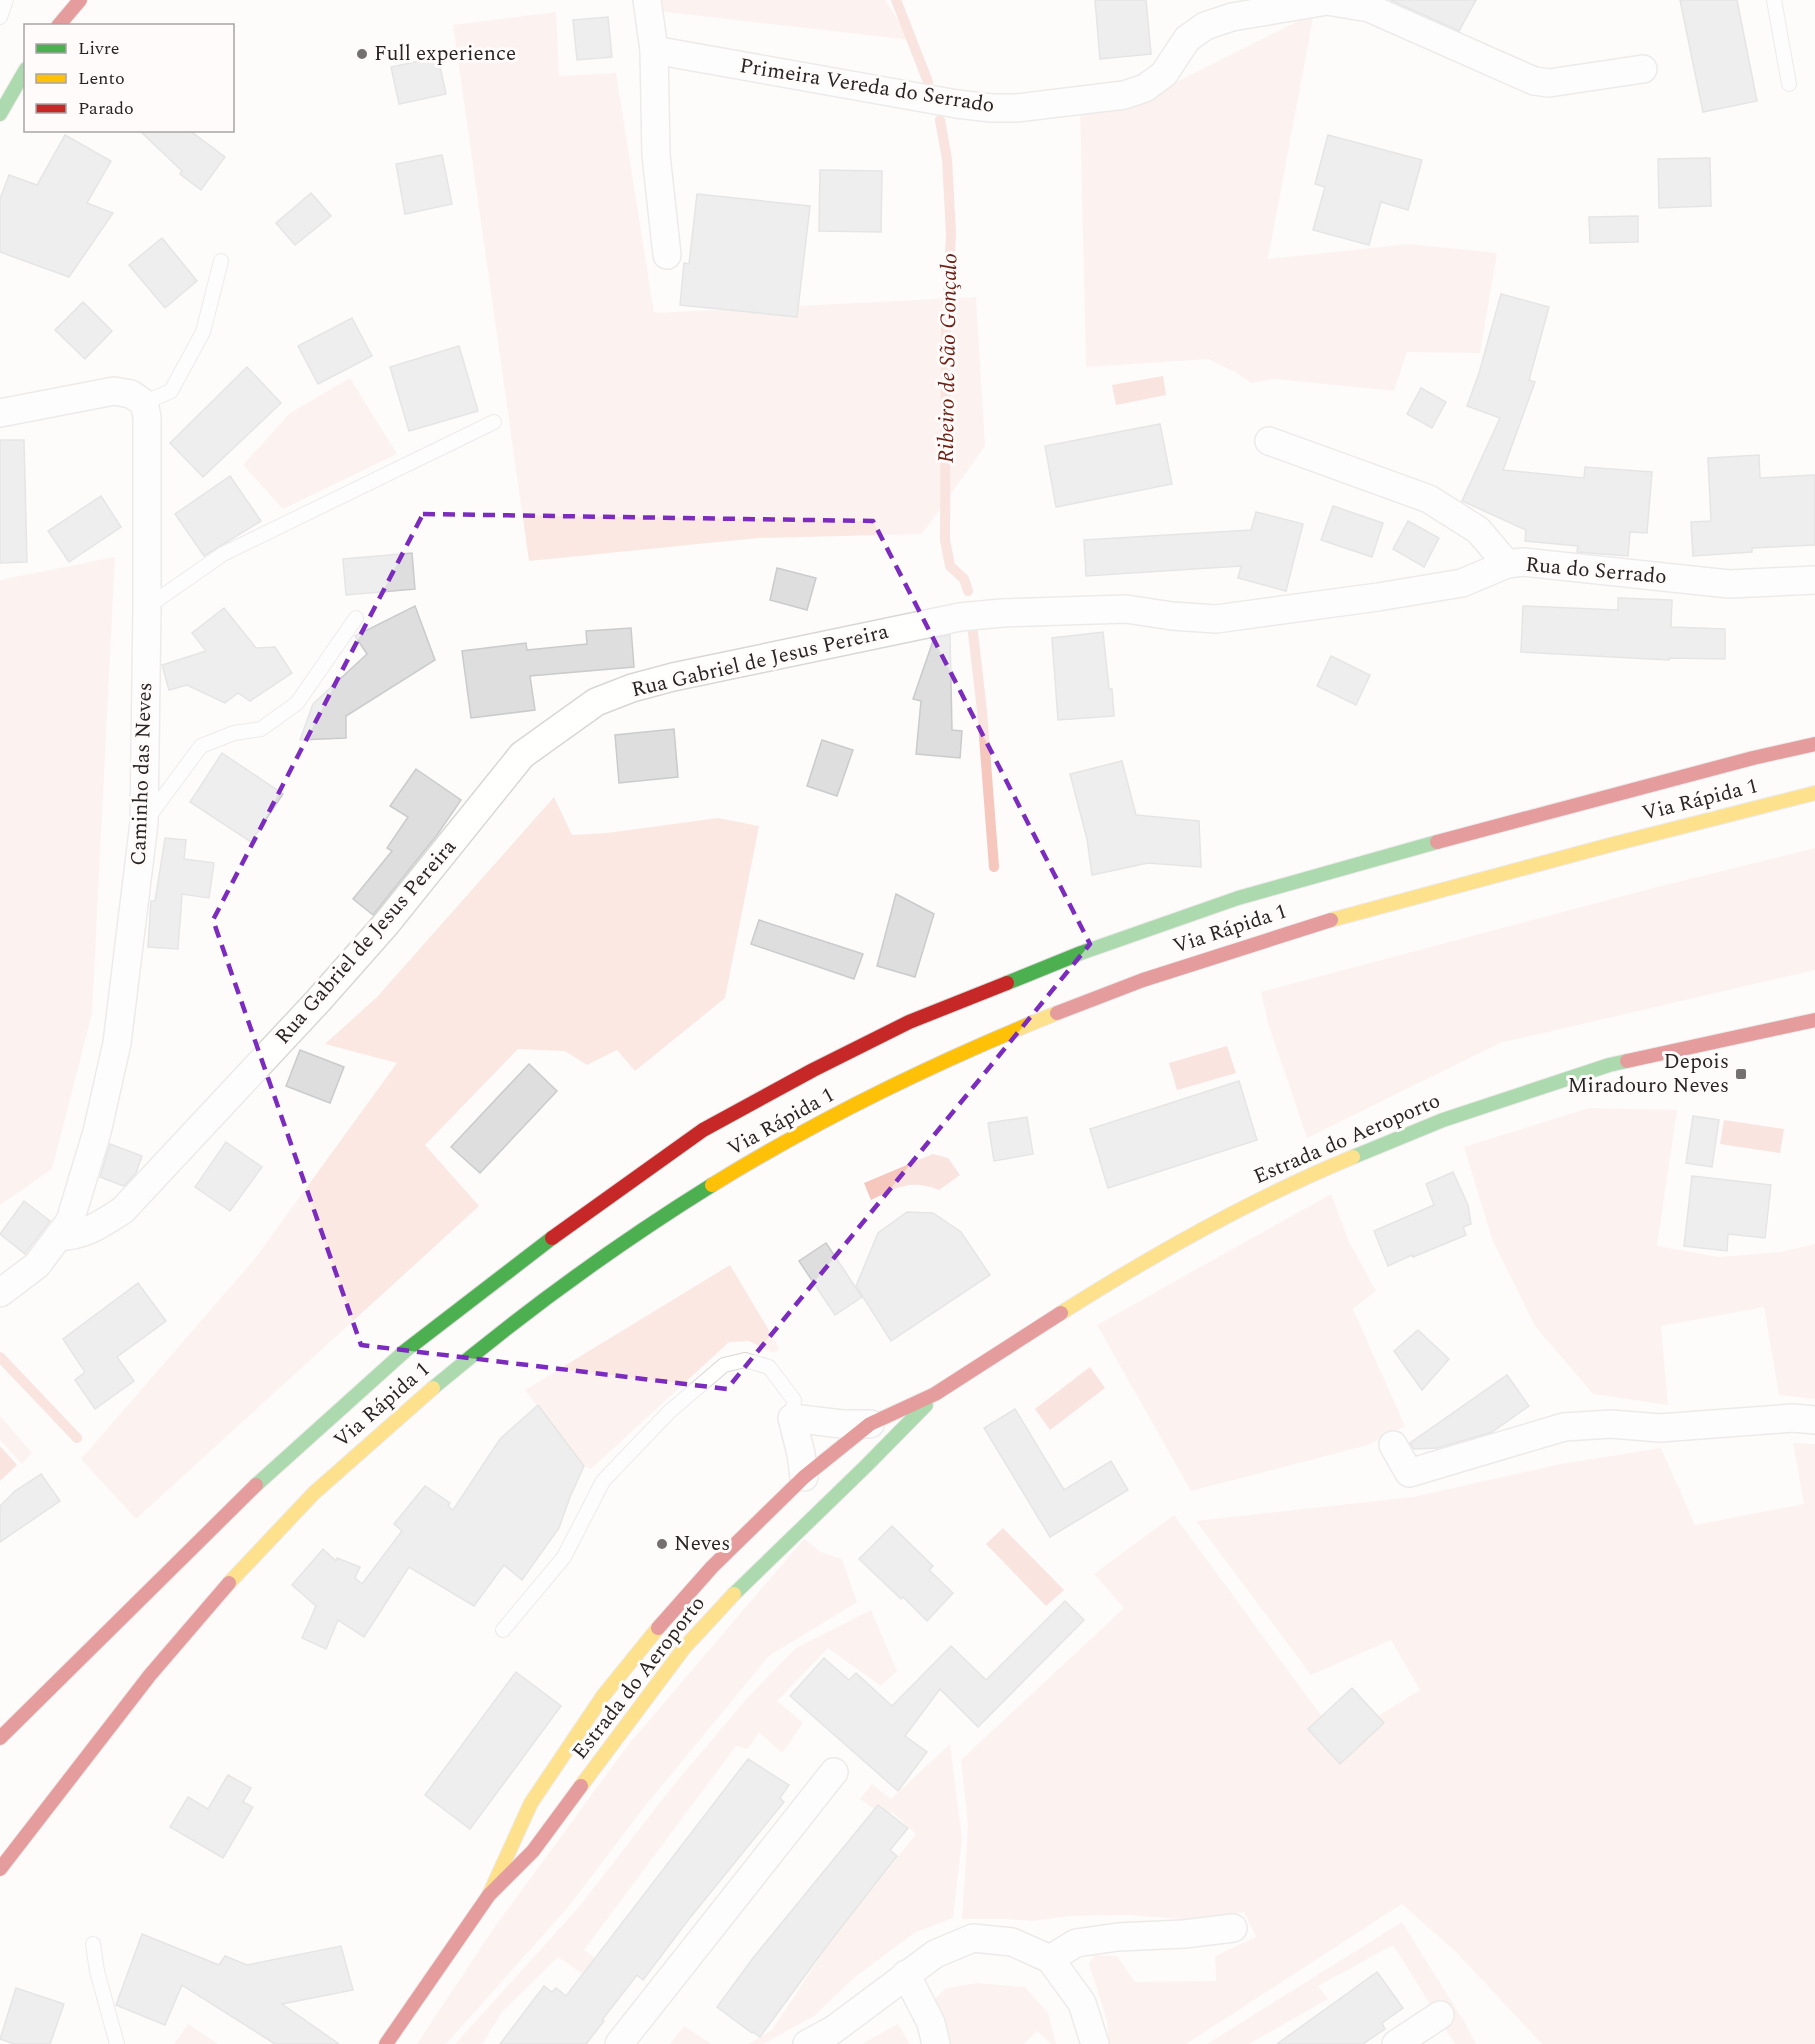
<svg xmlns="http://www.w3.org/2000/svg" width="1815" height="2044" font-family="Spectral,serif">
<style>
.green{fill:#fbe8e3}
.water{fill:#f5c7bd}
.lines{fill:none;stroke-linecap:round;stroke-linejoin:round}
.stream{stroke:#f5c7bd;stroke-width:10}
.building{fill:#dedede;stroke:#cacbcc;stroke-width:1.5}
.lane-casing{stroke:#d9d7d6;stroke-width:16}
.street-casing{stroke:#d9d7d6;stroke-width:30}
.fast-casing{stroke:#d9d7d6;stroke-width:16}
.slow-casing{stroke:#d9d7d6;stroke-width:16}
.jam-casing{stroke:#d9d7d6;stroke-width:16}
.lane{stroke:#fffffe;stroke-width:14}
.street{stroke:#fffffe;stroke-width:27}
.fast{stroke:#4caf50;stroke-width:14}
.slow{stroke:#ffc107;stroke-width:14}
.jam{stroke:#c62828;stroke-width:14}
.marked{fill:none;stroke:#7b2cbf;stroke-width:4.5;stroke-dasharray:12 8;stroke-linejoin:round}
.poi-dot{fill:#73706f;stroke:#fefbfa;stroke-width:2}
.labels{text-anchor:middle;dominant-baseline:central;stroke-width:6;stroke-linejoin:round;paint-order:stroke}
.poi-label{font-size:21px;fill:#282524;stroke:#fefbfa;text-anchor:start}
.street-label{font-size:21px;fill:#282524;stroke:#fefbfa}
.water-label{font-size:22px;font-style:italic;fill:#6c2114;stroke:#fefbfa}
</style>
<rect width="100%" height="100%" fill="#fdfcfb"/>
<g class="green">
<path d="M656 0H885L911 40 658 11Z"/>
<path d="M556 12 559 76 616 73 654 313 976 297 985 446 922 534 758 538 529 561 453 25Z"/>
<path d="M1314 13 1268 259 1409 244 1497 253 1480 353 1407 352 1394 391 1274 379 1251 383 1237 373 1209 359 1086 367 1080 107 1145 98Z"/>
<path d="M350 378 397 454 283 509 243 465 290 413Z"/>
<path d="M115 557 92 1014 52 1169 0 1205V580Z"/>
<path d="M554 797 572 835 607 833 718 818 759 826 725 998 635 1071 617 1050 587 1065 565 1051 518 1049 425 1145 479 1206 136 1519 81 1459 253 1261 397 1063 325 1044 377 997Z"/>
<path d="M1815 848V970L1500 1043 1307 1138 1268 1023 1261 992 1657 887Z"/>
<path d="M1589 1108 1677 1110 1657 1246 1719 1257 1780 1252 1815 1244V1399L1779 1395 1764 1307 1661 1326 1668 1405 1593 1394 1535 1326 1492 1239 1464 1147Z"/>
<path d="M1331 1194 1349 1242 1376 1291 1353 1309 1405 1426 1368 1445 1191 1491 1097 1325Z"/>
<path d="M730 1265 780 1349 773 1353 749 1341 729 1342 591 1469 584 1466 525 1390Z"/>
<path d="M0 1416 32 1453 22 1464 0 1440Z"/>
<path d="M1793 1443 1815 1444V2044H1542L1457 1953 1402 1904 1186 2044H1109L1107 2021 1089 1964 1095 1955 1117 1956 1135 1982 1216 1981 1215 1956 1256 1937 1244 1912 1196 1920 1129 1915 1070 1916 1032 1921 1007 1919H962L968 1826 961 1760 1124 1608 1094 1574 1174 1515 1339 1740 1420 1690 1391 1640 1311 1675 1196 1521 1413 1497 1561 1464 1661 1448 1695 1525 1804 1504Z"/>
<path d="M804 1539 821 1552 842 1559 857 1602 769 1656 645 1806 569 1906 446 2044H417L494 1928 628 1745Z"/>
<path d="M871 1610 897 1671 881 1686 828 1648 777 1701 803 1723 782 1753 759 1732 748 1749 736 1746 584 1950 607 1967 597 1984 558 1957 502 2012 482 2044H455L579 1907 672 1787 749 1696 796 1648Z"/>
<path d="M950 1744 962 1839 953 1918 914 1933 855 1977 814 2016 763 2044H749L772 2030 828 1945 916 1834 892 1812 886 1818 860 1799 872 1784 891 1799Z"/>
<path d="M1402 1922 1462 2018 1476 2044H1455L1393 1945 1318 1986 1328 1999 1249 2044H1207Z"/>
<path d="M977 1983 1025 1987 1048 2013 1056 2044H1051L1037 2031 1024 2044H945L935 1999 946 1988Z"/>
<path d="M188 2024 218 2044H174Z"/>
<path d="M898 2024 910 2044H862Z"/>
<path d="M684 2026 711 2044H670Z"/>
</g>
<g class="water">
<path d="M1163 376 1166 395 1116 405 1112 385Z"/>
<path d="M1227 1046 1236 1073 1177 1090 1169 1063Z"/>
<path d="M1724 1120 1784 1129 1780 1153 1720 1144Z"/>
<path d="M933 1154 948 1158 960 1175 939 1190C910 1179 898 1187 871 1200L864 1183Z"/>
<path d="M1090 1367 1105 1388 1050 1430 1035 1409Z"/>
<path d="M0 1446 17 1465 0 1481Z"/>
<path d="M1003 1528 1064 1590 1046 1606 986 1544Z"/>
</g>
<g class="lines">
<g class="stream">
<path d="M896 0 928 82"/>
<path d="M940 120 947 159 951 234 946 331 945 540 950 566 964 579 968 591"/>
<path d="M973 633 982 711 994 867"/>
<path d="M0 1357 77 1438"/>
</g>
</g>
<g class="building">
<path d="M1095 0H1146L1151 54 1100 59Z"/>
<path d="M1390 0H1476L1459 31Z"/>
<path d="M1680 0H1737L1757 101 1703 112Z"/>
<path d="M608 17 612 57 577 60 573 20Z"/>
<path d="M438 57 446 94 399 104 391 67Z"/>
<path d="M139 130H189L225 157 201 190 180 174 182 171Z"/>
<path d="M65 135 111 161 87 203 113 213 69 277 0 252V199L9 175 37 185Z"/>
<path d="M1328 135 1422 160 1408 210 1381 202 1369 245 1313 230 1325 187 1315 184Z"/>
<path d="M442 155 452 204 405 214 396 164Z"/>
<path d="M1710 158 1711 206 1659 208 1658 159Z"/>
<path d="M820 170 882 171 881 232 819 231Z"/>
<path d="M311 193 331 216 295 245 276 223Z"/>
<path d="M697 194 810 206 797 317 680 305 684 263 689 264Z"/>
<path d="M1638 216V242L1590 243 1589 217Z"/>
<path d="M162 238 197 281 165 308 129 265Z"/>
<path d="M1501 294 1549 307 1529 380 1535 382 1503 470 1584 478 1585 467 1652 472 1647 533 1630 532 1628 556 1577 552 1578 546 1525 541 1526 530 1462 501 1500 418 1467 406 1479 373Z"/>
<path d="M83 302 112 331 85 359 55 330Z"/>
<path d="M352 318 372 356 318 384 298 346Z"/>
<path d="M459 346 478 411 409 431 390 367Z"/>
<path d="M247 367 281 403 203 477 170 443Z"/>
<path d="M1421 388 1446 402 1432 428 1407 414Z"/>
<path d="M1160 424 1172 484 1056 507 1045 446Z"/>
<path d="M0 440H24L27 562 0 563Z"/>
<path d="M1759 455 1760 478 1815 475V545L1752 548V552L1693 556 1691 522 1711 521 1708 458Z"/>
<path d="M230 476 261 521 204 556 175 514Z"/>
<path d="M101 496 121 527 69 562 48 531Z"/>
<path d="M1333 506 1383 523 1372 557 1321 540Z"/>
<path d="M1256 512 1303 524 1286 591 1238 578 1241 566 1086 576 1084 540 1251 530Z"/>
<path d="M1408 521 1439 538 1424 567 1393 549Z"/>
<path d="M412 553 415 589 346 595 343 559Z"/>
<path d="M777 568 816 578 807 610 770 600Z"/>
<path d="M1618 598 1672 600 1671 627 1725 629V659L1669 658V660L1521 652 1523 606 1618 610Z"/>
<path d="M415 606 435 660 346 716V738L300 740 313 704 367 654 355 636Z"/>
<path d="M224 608 256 648 275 647 292 673 250 701 238 693 225 703 187 685 169 690 162 665 206 651 192 633Z"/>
<path d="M631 628 634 667 530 676 535 710 471 718 462 651 526 643 527 650 587 644 586 631Z"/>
<path d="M1103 632 1109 689H1112L1114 716 1058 720 1052 638Z"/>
<path d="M950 635 952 730 962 731 960 758 916 754 921 701 913 699 934 638Z"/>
<path d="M1331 656 1370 675 1356 705 1317 686Z"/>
<path d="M674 729 678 777 619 783 615 735Z"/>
<path d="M822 740 853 750 837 796 807 786Z"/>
<path d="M222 753 283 794 251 842 190 802Z"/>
<path d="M1122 761 1136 815 1199 821 1201 867 1148 863 1092 875 1087 839 1070 774Z"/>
<path d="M416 769 461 800 437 835 373 915 353 899 392 851 387 848 408 817 390 806Z"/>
<path d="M165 838 186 840 184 859 214 863 209 898 182 894 178 949 148 947 151 901H155Z"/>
<path d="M896 894 934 914 915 977 877 966Z"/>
<path d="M759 920 863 954 854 979 751 944Z"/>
<path d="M300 1050 344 1067 330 1103 286 1086Z"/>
<path d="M529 1064 557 1091 480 1173 451 1147Z"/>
<path d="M1239 1081 1257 1140 1108 1188 1090 1129Z"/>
<path d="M1693 1116 1719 1120 1712 1167 1686 1163Z"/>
<path d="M1027 1117 1033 1154 994 1161 988 1123Z"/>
<path d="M226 1142 262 1167 230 1211 195 1187Z"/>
<path d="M110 1144 142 1156 136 1173 124 1186 100 1177Z"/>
<path d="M1453 1172 1468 1205 1471 1224 1463 1227 1466 1235 1413 1257 1412 1255 1388 1266 1374 1231 1434 1205 1426 1184Z"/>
<path d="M1692 1176 1771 1185 1765 1238 1728 1234 1727 1251 1684 1246Z"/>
<path d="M24 1201 50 1221 25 1254 0 1234Z"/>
<path d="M907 1212 933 1213 961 1232 990 1275 891 1341 856 1286 878 1233Z"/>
<path d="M826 1243 862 1297 835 1315 799 1261Z"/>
<path d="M138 1283 166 1321 117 1357 134 1381 95 1409 75 1380 85 1372 63 1339Z"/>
<path d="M1418 1330 1449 1359 1422 1390 1394 1351Z"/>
<path d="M1507 1375 1529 1406 1492 1432 1438 1448 1414 1449 1410 1443Z"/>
<path d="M538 1405 584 1466 570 1497 559 1528 522 1580 504 1565 474 1606 409 1567 364 1637 338 1620 326 1649 302 1638 316 1606 292 1585 323 1549 336 1561 337 1558 360 1567 355 1578 362 1584 402 1531 394 1524 425 1486 450 1503 448 1506 453 1510 500 1439Z"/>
<path d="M1015 1409 1064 1490 1111 1461 1128 1490 1050 1537 984 1428Z"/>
<path d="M41 1474 60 1501 0 1542V1506L15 1491Z"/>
<path d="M892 1526 933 1566 929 1570 953 1593 927 1621 903 1597 901 1599 859 1559Z"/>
<path d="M1065 1601 1084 1620 978 1727 940 1689 905 1736 927 1752 898 1791 790 1696 824 1658 849 1680 856 1673 892 1706 951 1646 986 1680Z"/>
<path d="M516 1672 561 1706 470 1829 425 1795Z"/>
<path d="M1352 1688 1384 1723 1340 1764 1308 1729Z"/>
<path d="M748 1759 789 1785 780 1798 784 1802 689 1919 643 1980 637 1975 602 2020 604 2021 586 2044H500L544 1986 552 1992 556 1988 566 1996Z"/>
<path d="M228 1775 251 1788 243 1802 253 1807 223 1858 170 1827 188 1797 208 1809Z"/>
<path d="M878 1805 908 1828 890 1850 897 1856 829 1943 760 2037 753 2032 752 2033 717 2007 753 1958Z"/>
<path d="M142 1934 219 1965 225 1956 247 1965 341 1946 353 1990 282 2004 339 2044H275L182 1985 165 2025 116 2005Z"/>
<path d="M1377 1972 1403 2008 1382 2023 1385 2029 1363 2044H1277Z"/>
<path d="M16 1988 64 2004 50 2044H14L0 2039Z"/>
</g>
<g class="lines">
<g class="lane-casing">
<g id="lane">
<path d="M1774 0 1789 84"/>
<path d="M0 17 6 0"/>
<path d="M144 403 171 391 203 332 221 261"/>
<path d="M147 607 223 554 494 422"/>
<path d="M147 819 201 746 234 733 261 729 297 703 356 618"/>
<path d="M503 1630 564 1557 603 1481 669 1412 724 1365 745 1360 769 1367 794 1400 792 1418"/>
<path d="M93 1944 97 1971 117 2044"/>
</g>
</g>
<g class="street-casing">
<g id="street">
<path d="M647 0 654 50 656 155 667 255"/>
<path d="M654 50 957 104 991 108H1016L1124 95 1145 88 1164 74 1187 39 1205 26 1232 17 1327 1 1369 8 1534 81 1549 83 1643 69"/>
<path d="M0 413 114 391 131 394 144 403 147 417V607L144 823 117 1043 97 1132 70 1221 37 1265 0 1293"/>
<path d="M1269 441 1429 499 1478 530 1507 564 1523 562 1729 584 1815 580"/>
<path d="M58 1237C84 1236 102 1224 123 1210L318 1001 386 924 522 755 596 702 632 688 673 677 960 617 1002 613 1126 609 1172 616 1216 619 1378 597 1462 583 1507 564"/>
<path d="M1393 1445 1409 1473 1564 1427 1611 1424 1660 1428 1793 1418 1815 1420"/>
<path d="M804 1477 801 1454 792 1418 842 1424H870"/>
<path d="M1050 1959 1076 1943 1118 1937 1184 1934 1233 1928"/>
<path d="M906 1974 931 2023 936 2044"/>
<path d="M619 2044 834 1772"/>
<path d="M807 2044 833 2030 935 1954 973 1938 1012 1942 1050 1959 1082 2003 1095 2044"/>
<path d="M1396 2044 1440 2015"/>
</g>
</g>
<g class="fast-casing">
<g id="fast">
<path d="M0 114 26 69"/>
<path d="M1007 983 1081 953 1238 898 1437 842"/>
<path d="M1353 1157 1443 1120 1609 1065 1627 1061"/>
<path d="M433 1388C521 1314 614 1246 712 1185"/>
<path d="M256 1485 405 1351 552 1238"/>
<path d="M734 1594 866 1466 926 1405"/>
</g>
</g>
<g class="slow-casing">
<g id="slow">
<path d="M1331 920 1610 845 1815 793"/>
<path d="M712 1185C822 1117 938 1061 1057 1013"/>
<path d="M1061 1313C1154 1254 1251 1199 1353 1157"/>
<path d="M229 1583 314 1493 433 1388"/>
<path d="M581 1786 684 1648 734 1594"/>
<path d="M489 1895 531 1803 603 1696 658 1628"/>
</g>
</g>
<g class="jam-casing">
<g id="jam">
<path d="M58 26 80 0"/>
<path d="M1437 842 1753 758 1815 744"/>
<path d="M1057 1013 1143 980 1331 920"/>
<path d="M1627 1061 1815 1020"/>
<path d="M552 1238 703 1130 813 1070 909 1022 1007 983"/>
<path d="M658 1628 712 1567 804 1477 870 1424 935 1394 1061 1313"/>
<path d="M0 1738 256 1485"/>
<path d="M0 1869 150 1675 229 1583"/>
<path d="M386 2044 489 1895 533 1851 581 1786"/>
</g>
</g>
<use href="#lane" class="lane"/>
<use href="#street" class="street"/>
<use href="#fast" class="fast"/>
<use href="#slow" class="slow"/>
<use href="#jam" class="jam"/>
</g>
<path d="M0 0H1815V2044H0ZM423 514 873 521 1090 944 727 1389 361 1345 213 920Z" fill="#fdfcfb" fill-opacity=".55" fill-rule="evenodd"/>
<path class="marked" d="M423 514 873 521 1090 944 727 1389 361 1345 213 920Z"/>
<g class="poi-dot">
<circle cx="362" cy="54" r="6"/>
<rect x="1735" y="1068" width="12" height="12" rx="3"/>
<circle cx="662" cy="1544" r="6"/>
</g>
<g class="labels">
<g class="poi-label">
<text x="374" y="54">Full experience</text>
<text x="1729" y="1062" text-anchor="end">Depois<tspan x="1729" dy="24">Miradouro Neves</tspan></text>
<text x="674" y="1544">Neves</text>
</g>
<g class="street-label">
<text transform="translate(867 86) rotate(9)">Primeira Vereda do Serrado</text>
<text transform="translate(1596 571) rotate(5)">Rua do Serrado</text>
<text transform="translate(760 661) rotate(-13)">Rua Gabriel de Jesus Pereira</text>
<text transform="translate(142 774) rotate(-88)">Caminho das Neves</text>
<text transform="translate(1700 800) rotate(-14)">Via Rápida 1</text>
<text transform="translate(1230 929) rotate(-18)">Via Rápida 1</text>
<text transform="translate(366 942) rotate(-49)">Rua Gabriel de Jesus Pereira</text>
<text transform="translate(781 1122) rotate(-29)">Via Rápida 1</text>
<text transform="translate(1347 1139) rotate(-23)">Estrada do Aeroporto</text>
<text transform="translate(382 1405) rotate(-41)">Via Rápida 1</text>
<text transform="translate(639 1678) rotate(-52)">Estrada do Aeroporto</text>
</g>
<g class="water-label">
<text transform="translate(948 358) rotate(-89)">Ribeiro de São Gonçalo</text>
</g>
</g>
<rect x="24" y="24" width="210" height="108" fill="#fefbfa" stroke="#a8a5a4" stroke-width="1.5"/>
<rect x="36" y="44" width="30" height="9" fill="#4caf50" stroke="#a8a5a4" stroke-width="1.5"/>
<text x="78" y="54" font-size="18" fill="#282524">Livre</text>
<rect x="36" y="74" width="30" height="9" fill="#ffc107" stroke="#a8a5a4" stroke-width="1.5"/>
<text x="78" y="84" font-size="18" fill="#282524">Lento</text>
<rect x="36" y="104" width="30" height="9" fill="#c62828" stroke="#a8a5a4" stroke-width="1.5"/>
<text x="78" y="114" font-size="18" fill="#282524">Parado</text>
</svg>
